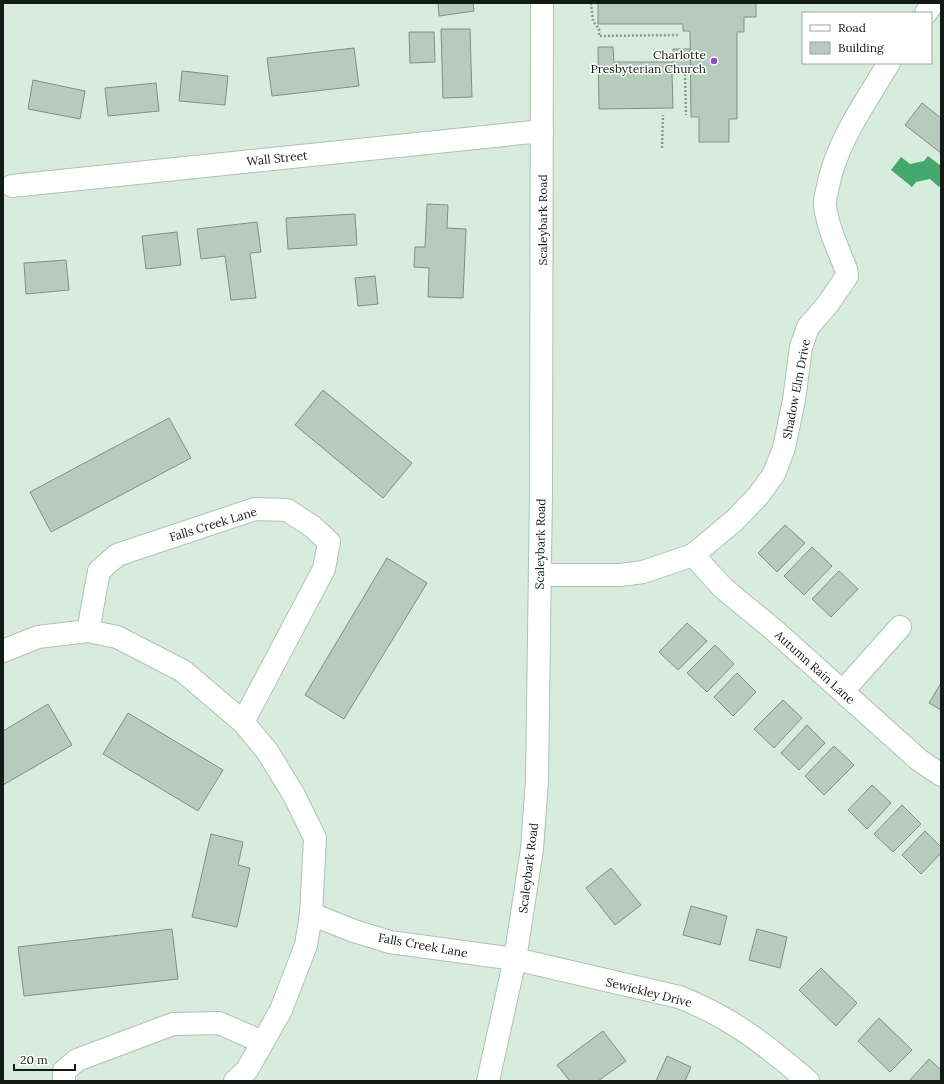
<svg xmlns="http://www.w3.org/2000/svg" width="944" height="1084" font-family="Lora,serif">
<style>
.water{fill:#44a76c}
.building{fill:#b7cbbd;stroke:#7e9083}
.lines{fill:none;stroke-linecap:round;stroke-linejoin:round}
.minor-casing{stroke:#aec1b3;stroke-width:24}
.path{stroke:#8a9a8f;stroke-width:2.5;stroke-dasharray:2 2;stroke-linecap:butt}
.minor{stroke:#fff;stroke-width:22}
.poi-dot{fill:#8a4ec5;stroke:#fff;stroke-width:1.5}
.labels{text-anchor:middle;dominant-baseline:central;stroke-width:3;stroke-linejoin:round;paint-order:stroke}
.poi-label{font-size:12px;fill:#121a15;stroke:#fff;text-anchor:end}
.street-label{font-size:12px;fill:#121a15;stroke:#fff}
</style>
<rect width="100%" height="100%" fill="#d8ecde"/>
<path class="water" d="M928 156 941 166V184L939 187 930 179 916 182 912 187 891 170 901 157 910 164 924 161Z"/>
<g class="building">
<path d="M438 3H473L474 11 439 16Z"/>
<path d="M598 3H756V17H744V32H737V119H729V142H699V117H691L690 31H683V24H598Z"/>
<path d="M441 29H470L472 97 443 98Z"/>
<path d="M409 32H434L435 62 410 63Z"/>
<path d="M598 47H613L614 62H673V49H690L691 73 672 74 673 108 599 109Z"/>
<path d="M354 48 359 86 272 96 267 58Z"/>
<path d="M182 71 228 76 225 105 179 101Z"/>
<path d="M33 80 85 91 80 119 28 109Z"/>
<path d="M156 83 159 111 108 116 105 88Z"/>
<path d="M922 103 941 118V153L905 125Z"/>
<path d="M427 204 448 205 447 228 466 229 463 298 428 297 429 268 414 267 415 247H425Z"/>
<path d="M355 214 357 245 288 249 286 218Z"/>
<path d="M257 222 261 252 250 253 256 298 231 300 225 256 201 259 197 229Z"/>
<path d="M177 232 181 265 146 269 142 236Z"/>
<path d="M66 260 69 290 26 294 24 263Z"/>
<path d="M375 276 378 304 358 306 355 278Z"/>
<path d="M323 390 412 463 383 498 295 425Z"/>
<path d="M169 418 191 458 51 532 30 492Z"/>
<path d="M785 525 805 543 777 572 758 553Z"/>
<path d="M812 547 832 566 804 595 784 576Z"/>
<path d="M387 558 427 583 344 719 305 695Z"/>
<path d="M839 571 858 589 831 617 812 599Z"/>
<path d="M687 623 707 641 678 670 659 652Z"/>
<path d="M715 645 734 664 707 692 687 673Z"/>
<path d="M737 673 756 692 733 716 714 697Z"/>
<path d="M941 683V710L929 703Z"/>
<path d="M783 700 802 718 774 748 754 729Z"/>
<path d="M48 704 72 745 3 785V731Z"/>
<path d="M128 713 223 770 198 811 103 754Z"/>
<path d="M807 725 825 743 799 770 781 753Z"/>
<path d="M834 746 854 765 824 795 805 776Z"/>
<path d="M872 785 891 803 867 829 848 810Z"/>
<path d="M902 805 921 824 893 852 874 834Z"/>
<path d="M925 831 941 847V853L921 874 902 855Z"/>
<path d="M211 834 243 842 238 865 250 868 237 927 192 917Z"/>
<path d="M611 868 641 905 615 925 586 888Z"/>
<path d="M691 906 727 916 720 945 683 935Z"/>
<path d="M172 929 178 979 24 996 18 947Z"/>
<path d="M757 929 787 937 780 968 749 960Z"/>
<path d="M821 968 857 1003 836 1026 799 990Z"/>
<path d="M879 1018 912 1050 890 1072 858 1041Z"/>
<path d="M603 1031 626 1061 598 1081H570L557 1065Z"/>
<path d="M667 1056 691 1067 685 1081H656Z"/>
<path d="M929 1059 941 1070V1081H909Z"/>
</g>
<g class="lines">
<g class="minor-casing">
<g id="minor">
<path d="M926 13 933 3"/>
<path d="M12 186 542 131"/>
<path d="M693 555 723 588 774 630 919 760 941 775"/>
<path d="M540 575H620L643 572 693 555 735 520 758 496 774 474 784 448 794 400 801 347 808 327 828 304 847 276 846 269C838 249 828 228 825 206 824 201 826 196 827 191 835 144 865 103 889 63"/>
<path d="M88 631 99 571 117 555 255 509 287 510 313 527 329 542 324 569 243 722"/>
<path d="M3 651 38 637 88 631 117 637 183 671 243 722 267 751 294 795 315 838 311 914 306 945 281 1010 247 1070 235 1081"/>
<path d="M843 691 900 627"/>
<path d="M311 914 354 931 390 942 515 959 679 997C731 1017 766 1045 808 1081"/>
<path d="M64 1081V1071L77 1060 173 1024 219 1023 262 1042"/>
<path d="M488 1081 515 959 532 849 537 780 541 491 542 3"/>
</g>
</g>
<g class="path">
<path d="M591 3 593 21 599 29V36L678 35"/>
<path d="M685 74 686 115"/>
<path d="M662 148 663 115"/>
</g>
<use href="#minor" class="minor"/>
</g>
<circle class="poi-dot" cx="714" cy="61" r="4"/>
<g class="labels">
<g class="poi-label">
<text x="706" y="54">Charlotte<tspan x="706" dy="14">Presbyterian Church</tspan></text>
</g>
<g class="street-label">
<text transform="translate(277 158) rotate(-6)">Wall Street</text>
<text transform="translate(542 220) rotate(-90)">Scaleybark Road</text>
<text transform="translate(796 389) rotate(-79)">Shadow Elm Drive</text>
<text transform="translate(213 524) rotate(-17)">Falls Creek Lane</text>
<text transform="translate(540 544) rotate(-89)">Scaleybark Road</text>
<text transform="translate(815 667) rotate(42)">Autumn Rain Lane</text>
<text transform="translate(528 868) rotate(-83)">Scaleybark Road</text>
<text transform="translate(423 945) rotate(10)">Falls Creek Lane</text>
<text transform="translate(649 992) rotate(14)">Sewickley Drive</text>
</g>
</g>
<rect width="944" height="1084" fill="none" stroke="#121a15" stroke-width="8"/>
<rect x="802" y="12" width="130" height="52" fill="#ffffff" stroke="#a0a3a1"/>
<rect x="810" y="25" width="20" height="6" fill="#ffffff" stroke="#a0a3a1"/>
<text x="838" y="32" font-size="12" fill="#121a15">Road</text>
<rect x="810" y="42" width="20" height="12" fill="#b7cbbd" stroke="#a0a3a1"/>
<text x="838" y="52" font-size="12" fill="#121a15">Building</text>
<path d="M14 1064v6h61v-6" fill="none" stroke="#121a15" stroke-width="2"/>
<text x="20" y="1064" font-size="12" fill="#121a15" stroke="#ffffff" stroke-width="3" paint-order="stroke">20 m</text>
</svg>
